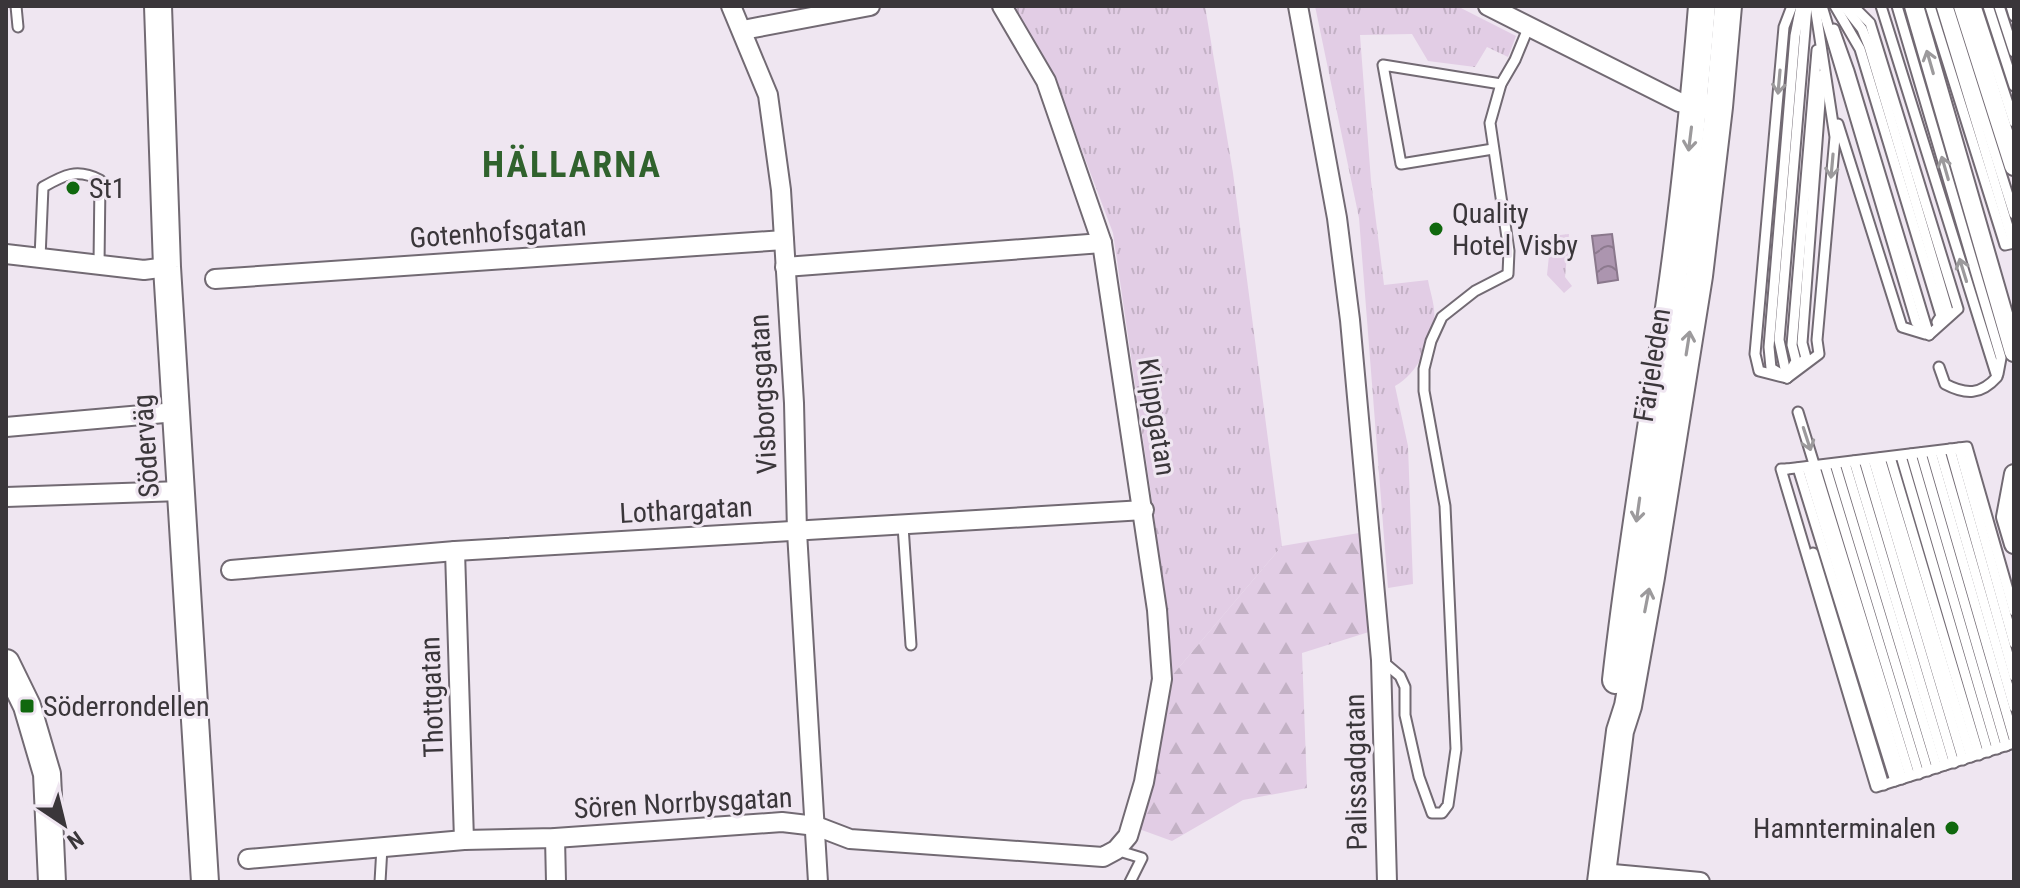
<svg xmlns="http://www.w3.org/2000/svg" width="2020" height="888" font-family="'Roboto Condensed',sans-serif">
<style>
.grass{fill:url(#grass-tufts)}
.forest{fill:url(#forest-firs)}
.water{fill:url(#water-waves);stroke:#8a788c;stroke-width:2}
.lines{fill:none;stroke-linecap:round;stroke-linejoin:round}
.lane-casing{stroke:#726a73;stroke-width:13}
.street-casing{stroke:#726a73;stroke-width:22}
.secondary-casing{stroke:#726a73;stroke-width:30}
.lane{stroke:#fff;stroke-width:9}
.street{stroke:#fff;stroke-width:18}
.secondary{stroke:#fff;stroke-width:26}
.oneway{stroke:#9c9a9c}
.poi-dot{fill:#10680e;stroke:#efe6f1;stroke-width:3}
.labels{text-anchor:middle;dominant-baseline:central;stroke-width:6;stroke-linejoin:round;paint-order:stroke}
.poi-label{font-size:28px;fill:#3a363a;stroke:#efe6f1;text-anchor:start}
.street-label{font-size:28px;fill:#3a363a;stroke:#efe6f1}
.district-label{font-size:36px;font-weight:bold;letter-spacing:2px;fill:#30622d;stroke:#efe6f1}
</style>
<defs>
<pattern id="grass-tufts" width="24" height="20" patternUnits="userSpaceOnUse" patternTransform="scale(2)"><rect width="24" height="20" fill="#e2cde5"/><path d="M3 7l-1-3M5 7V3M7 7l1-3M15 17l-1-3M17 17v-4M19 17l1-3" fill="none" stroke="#c3b1c5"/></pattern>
<pattern id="forest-firs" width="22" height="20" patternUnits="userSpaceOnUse" patternTransform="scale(2)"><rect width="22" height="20" fill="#e2cde5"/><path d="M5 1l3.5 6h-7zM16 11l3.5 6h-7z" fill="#c3b1c5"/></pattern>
<pattern id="water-waves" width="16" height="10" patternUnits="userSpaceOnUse" patternTransform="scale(2)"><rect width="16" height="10" fill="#ac95af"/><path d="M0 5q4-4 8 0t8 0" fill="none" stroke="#8d7a8f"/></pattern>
</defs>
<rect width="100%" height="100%" fill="#efe6f1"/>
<g class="grass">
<path d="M1013 6H1205L1233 173 1282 546 1170 678 1166 611 1153 508 1113 233 1054 76Z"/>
<path d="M1315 6H1457L1516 36 1508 57 1487 47 1475 67 1428 61 1412 34 1360 35 1371 181 1384 285 1428 280C1430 292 1436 308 1434 320 1430 345 1418 373 1395 386L1408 446 1413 584 1388 588 1359 218Z"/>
<path d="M1569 234 1568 245 1575 246 1574 256H1567L1565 277 1572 286 1564 293 1547 275 1551 236Z"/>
</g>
<path class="forest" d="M1365 532 1372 631 1302 653 1307 788 1243 800 1172 841 1139 829 1153 787 1170 678 1282 546Z"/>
<path class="water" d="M1612 234 1618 280 1598 283 1592 236Z"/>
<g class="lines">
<g class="lane-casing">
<g id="lane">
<path d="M16 6 18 27"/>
<path d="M1822 6 1916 322 1929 335"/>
<path d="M1835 6 1860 49 1941 316 1937 322"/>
<path d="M1844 6 1862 29 1869 46 1948 311 1943 317"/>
<path d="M1853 6 1870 23 1958 309 1929 335"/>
<path d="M1881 6 1997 377C1981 395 1966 395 1945 384L1939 367"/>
<path d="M1897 6 2001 358 1998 374"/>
<path d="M1930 6 2005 245 2014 243"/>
<path d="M1941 6 2013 243"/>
<path d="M1948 6 2014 214"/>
<path d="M1976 6 2014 122"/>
<path d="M1988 6 2014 86"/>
<path d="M1999 6 2014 52"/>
<path d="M2011 6 2014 16"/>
<path d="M1834 29 1849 71 1928 332"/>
<path d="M1838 124 1902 327 1925 334"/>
<path d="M1493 149 1401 164 1383 65 1501 84"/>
<path d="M40 258 43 187C64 175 77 168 100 180L99 265"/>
<path d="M1800 364 1806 358 1802 343 1822 75"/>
<path d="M1781 374 1771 368 1769 347 1795 36 1801 6"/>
<path d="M1788 375 1796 361 1792 345 1817 50"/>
<path d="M1787 378 1759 371 1755 354 1784 27 1792 6"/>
<path d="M1787 378 1819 354 1817 340 1835 137 1815 6"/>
<path d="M1787 378 1779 340 1807 6"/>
<path d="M1798 412 1910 776"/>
<path d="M1959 448 2014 643"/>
<path d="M1950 449 2014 676"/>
<path d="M1940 451 2014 707"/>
<path d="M1931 452 2014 739"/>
<path d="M1921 453 2006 746"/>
<path d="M1911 454 1997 749"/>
<path d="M1901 456 1988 752"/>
<path d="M1890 457 1979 755"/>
<path d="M1880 458 1971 757"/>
<path d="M1873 459 1963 760"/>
<path d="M1864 460 1954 763"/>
<path d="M1854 461 1945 765"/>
<path d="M1845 463 1937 768"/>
<path d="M1835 464 1928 771"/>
<path d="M1825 465 1919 774"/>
<path d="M1807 467 1902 779"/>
<path d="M1798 468 1895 781"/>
<path d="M1787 469H1781L1876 787 2014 743"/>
<path d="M1787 469 1967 447 2014 611"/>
<path d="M903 526 911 645"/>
<path d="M1813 553 1884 785"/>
<path d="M1381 660 1400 676 1405 687V715L1419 777 1432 813H1442L1448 805 1456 749 1445 506 1424 391V369L1431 341 1442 317 1475 291 1508 274 1509 251 1490 123 1501 84 1515 60 1529 26"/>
<path d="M1116 850 1142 858 1130 882"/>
<path d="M380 882 382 847"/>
</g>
</g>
<g class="street-casing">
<g id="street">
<path d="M731 6 768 95 781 190 794 403 797 532 818 882"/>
<path d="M1298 6 1337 218 1350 320 1381 660 1387 882"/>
<path d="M1488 6 1679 102 1705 106"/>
<path d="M1914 6 2014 352"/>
<path d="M1963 6 2014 166"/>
<path d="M743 30 870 6"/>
<path d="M6 254 144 270 167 267"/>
<path d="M785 267 1102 243"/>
<path d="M215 279 784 240"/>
<path d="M6 427 176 412"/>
<path d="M2014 474 2006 517 2014 544"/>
<path d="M6 497 181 491"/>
<path d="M455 551 464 840"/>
<path d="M231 570 455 551 1144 510"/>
<path d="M555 838 556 882"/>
<path d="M248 859 464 840 555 838 782 822 816 826 850 839 1103 857 1116 850 1128 836 1144 782 1162 679 1157 610 1102 243 1046 81 1002 6"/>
<path d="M1602 873 1700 882"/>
</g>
</g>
<g class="secondary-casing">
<g id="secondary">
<path d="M158 6 167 267 205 882"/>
<path d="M6 663 27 706 47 774 52 882"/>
<path d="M1616 680C1630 553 1652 427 1670 301 1684 203 1694 105 1702 6"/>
<path d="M1601 882 1620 731 1628 706 1651 577 1699 276 1719 107 1728 6"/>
</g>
</g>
<use href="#lane" class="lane"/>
<use href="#street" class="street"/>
<use href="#secondary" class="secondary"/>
</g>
<defs><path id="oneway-shaft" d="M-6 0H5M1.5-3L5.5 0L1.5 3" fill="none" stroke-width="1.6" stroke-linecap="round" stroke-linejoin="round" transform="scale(2)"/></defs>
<g class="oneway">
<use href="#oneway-shaft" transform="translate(1930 62) rotate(-106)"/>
<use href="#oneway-shaft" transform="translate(1779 82) rotate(95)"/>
<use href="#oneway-shaft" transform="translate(1690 139) rotate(97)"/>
<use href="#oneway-shaft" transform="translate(1832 166) rotate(95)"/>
<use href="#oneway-shaft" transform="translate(1945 168) rotate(-106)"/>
<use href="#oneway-shaft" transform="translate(1963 270) rotate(-107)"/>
<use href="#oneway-shaft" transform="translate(1688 343) rotate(-81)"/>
<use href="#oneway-shaft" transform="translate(1807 439) rotate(72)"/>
<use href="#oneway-shaft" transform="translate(1638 510) rotate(98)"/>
<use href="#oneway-shaft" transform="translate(1647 600) rotate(-79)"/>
</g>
<g class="poi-dot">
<circle cx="73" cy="188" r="8"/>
<circle cx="1436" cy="229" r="8"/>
<rect x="19" y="698" width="16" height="16" rx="4"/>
<circle cx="1952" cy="828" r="8"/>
</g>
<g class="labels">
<g class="poi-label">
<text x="89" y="188">St1</text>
<text x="1452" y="213">Quality<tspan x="1452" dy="32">Hotel Visby</tspan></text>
<text x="43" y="706">Söderrondellen</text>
<text x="1936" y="828" text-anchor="end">Hamnterminalen</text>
</g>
<g class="street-label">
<text transform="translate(498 232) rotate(-4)">Gotenhofsgatan</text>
<text transform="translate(1652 365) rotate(-81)">Färjeleden</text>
<text transform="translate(763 394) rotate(-93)">Visborgsgatan</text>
<text transform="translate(1157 417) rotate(81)">Klippgatan</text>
<text transform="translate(146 446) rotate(-94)">Söderväg</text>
<text transform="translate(686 510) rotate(-3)">Lothargatan</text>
<text transform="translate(432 697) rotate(-92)">Thottgatan</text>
<text transform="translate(1356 772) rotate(-91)">Palissadgatan</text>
<text transform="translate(683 803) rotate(-3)">Sören Norrbysgatan</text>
</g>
<g class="district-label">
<text x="572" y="165">HÄLLARNA</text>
</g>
</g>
<rect width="2020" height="888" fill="none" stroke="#3a363a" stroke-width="16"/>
<g transform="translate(64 824) rotate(145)" stroke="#efe6f1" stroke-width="6" paint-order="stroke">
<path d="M0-6L14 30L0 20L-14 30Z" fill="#3a363a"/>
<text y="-12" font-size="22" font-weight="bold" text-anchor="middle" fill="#3a363a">N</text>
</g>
</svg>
